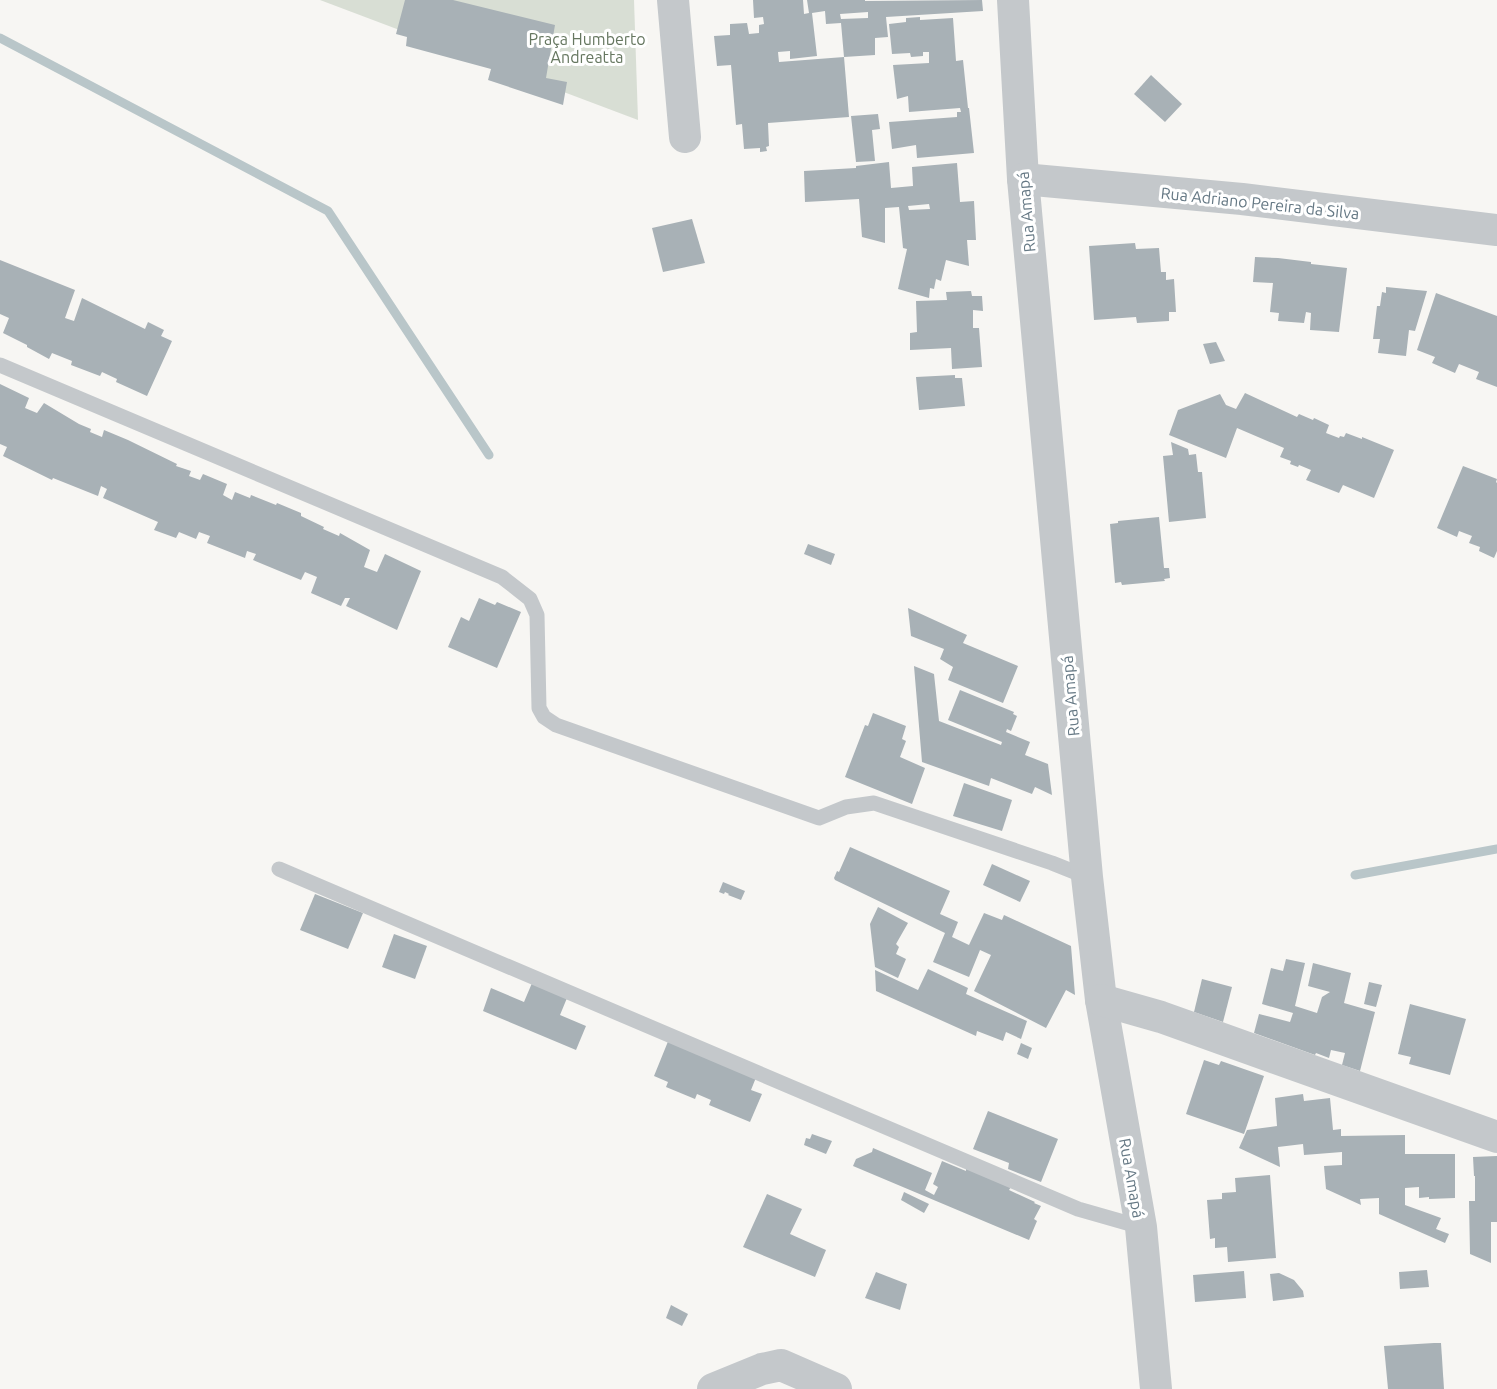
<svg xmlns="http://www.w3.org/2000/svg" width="1497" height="1389" font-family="Ubuntu,sans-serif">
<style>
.green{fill:#d8ded4}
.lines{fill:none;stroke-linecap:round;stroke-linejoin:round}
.stream{stroke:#b9c6c9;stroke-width:9}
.building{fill:#a8b1b6;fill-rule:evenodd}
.lane{stroke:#c4c8cb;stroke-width:15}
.street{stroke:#c4c8cb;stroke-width:32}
.labels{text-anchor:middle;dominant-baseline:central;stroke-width:6;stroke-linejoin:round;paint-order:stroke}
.park-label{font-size:16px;fill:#667760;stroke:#fff}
.street-label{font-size:16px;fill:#657884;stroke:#fff}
</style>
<rect width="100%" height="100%" fill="#f7f6f3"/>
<path class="green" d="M320 0H634L638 120Z"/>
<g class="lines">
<g class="stream">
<path d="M0 38 328 211 489 455"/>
<path d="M1355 875 1497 849"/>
</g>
</g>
<g class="building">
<path d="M405 0H453L555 25 546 78 567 82 563 105 488 80 491 69 406 46 407 37 396 34Z"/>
<path d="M753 0H803L804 14 809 13 807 0H865V1L982 0 983 11 886 17 888 37 875 38V55L844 57 849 117 768 123 769 146 766 147 767 151 760 152V148L744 149 742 124 736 125 731 65 717 66 714 36 730 35V24L747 23 749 34 759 33V25L764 24 763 17 754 18ZM825 11 826 24 841 23 844 57 779 62 778 52 790 51V59L817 56 812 13ZM868 12V18L841 19 840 14Z"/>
<path d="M920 17V20L953 18 956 61 963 60 968 108H969L974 153 917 158 916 145 892 149 889 122 957 117V112H961L960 108 909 112 908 96 897 99 893 65 929 63V52H923V56L911 57 910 53 892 54 889 24 906 22V18Z"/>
<path d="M1151 75 1182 104 1165 122 1134 94Z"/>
<path d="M878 114 880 129 872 130 875 161 856 162 851 116Z"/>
<path d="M889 162 891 188 913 186 912 167 957 163 960 202 974 201 976 240H967L969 266 946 260 941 281 936 279 934 289 930 288 929 298 898 289 907 249 903 248 899 207 885 208V243L862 237 859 199 805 202 804 171 856 168V166ZM929 204 930 209 909 210 908 206Z"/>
<path d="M692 219 705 263 663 272 652 228Z"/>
<path d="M1135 243 1136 249 1159 248 1161 272H1166V280L1174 279 1176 312H1169V321L1137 323 1136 317 1094 320 1089 246Z"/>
<path d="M1255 257 1278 258 1311 262V264L1347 268 1339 332 1310 330 1311 313 1306 312 1304 323 1278 321 1279 313 1270 312 1273 283 1253 282Z"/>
<path d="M0 260 75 290 65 318 74 321 82 298 145 329 148 322 164 330 161 336 172 341 147 396 116 382 117 379 102 372 100 376 71 365 72 361 52 353 49 359 27 347V345L3 333 9 318 0 314Z"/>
<path d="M1386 287 1427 291 1415 331 1409 330 1406 356 1378 353 1380 339H1373L1377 306H1380L1382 292 1386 293Z"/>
<path d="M971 291 972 296H982L983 311 973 310V328H979L982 367 952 369 951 348 910 350V333L917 332 916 301 947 300 946 292Z"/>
<path d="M1436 293 1497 316V387L1476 379 1479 372 1459 364 1455 373 1432 363 1435 357 1417 350Z"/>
<path d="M1216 342 1225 361 1210 364 1203 344Z"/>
<path d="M955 375V378H962L965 406 919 410 916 377Z"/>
<path d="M0 384 29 398 25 408 37 413 44 403 79 424 91 429 90 432 102 437 104 430 128 440 177 464 176 466 191 471 189 476 200 480 203 474 227 484 223 495 232 500 235 492 250 498 251 495 276 505 277 503 301 513V516L324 527 323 529 339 536 340 533 370 550 364 567 377 572 385 554 421 571 397 630 346 606 350 598H345L341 606 311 593 317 577 305 572 301 580 253 560 256 554 247 551 245 558 207 543 210 536 199 532 196 539 179 532 176 538 154 530 158 522 103 498 107 489 101 486 98 496 53 478 52 480 3 456 7 447 0 444Z"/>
<path d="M1245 393 1297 417 1299 414 1313 420 1314 418 1329 425 1326 433 1339 438 1340 436 1344 437 1346 433 1362 439V437L1394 450 1374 498 1343 485 1339 493 1306 480 1311 470 1299 465 1298 467 1290 464 1291 461 1280 457 1284 448 1237 428 1226 458 1169 435 1178 410 1220 394 1226 405 1236 409Z"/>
<path d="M1171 442 1188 449 1189 455 1196 454 1198 472H1202L1206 518 1169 522 1163 456 1173 455Z"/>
<path d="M1463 466 1497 479 1496 482 1497 483V551L1494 558 1479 551 1480 547 1469 543 1472 536 1459 531 1457 537 1437 528Z"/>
<path d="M1159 517 1164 568H1169L1170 578 1164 579 1165 581 1122 585 1121 582 1115 583 1110 524 1118 523V521Z"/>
<path d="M808 544 835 554 831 565 804 554Z"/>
<path d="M479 598 495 605 497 602 521 612 497 668 448 647 461 617 469 621Z"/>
<path d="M908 608 967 635 963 643 1018 666 1003 703 948 680 953 667 940 659 944 649 911 636Z"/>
<path d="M914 666 934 674 939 721 1001 745 1002 742 948 720 960 690 1014 712 1013 714 1017 716 1011 731 1007 729 1006 732 1030 742 1025 755 1048 764 1052 795 1035 787 1032 794 991 778 989 786 922 762Z"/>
<path d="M873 713 906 726 902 739 906 741 900 757 925 768 912 804 845 777 865 725 868 726Z"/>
<path d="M964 783 1012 800 1002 831 953 816Z"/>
<path d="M850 847 950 891 940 914 958 922 952 937 969 945 984 913 1002 920 1004 915 1071 946 1075 995 1066 990 1046 1028 974 991 991 955 980 950 969 977 933 962 945 933 835 880 834 878 837 871 839 872Z"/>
<path d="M992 864 1030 881 1020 902 983 885Z"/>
<path d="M723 882 745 891 741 900 728 895 729 894 725 892 724 894 719 892Z"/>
<path d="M315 894 363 913 348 949 300 930Z"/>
<path d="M878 907 908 923 896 944 899 947 896 954 906 959 898 978 875 967 870 924Z"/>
<path d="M394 934 427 946 415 979 382 967Z"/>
<path d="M1286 959 1305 963 1295 1006 1317 1013 1322 997 1330 992 1308 986 1313 963 1351 973 1344 1003 1375 1012 1360 1071 1342 1065 1345 1053 1331 1050 1329 1058 1316 1053 1315 1055 1254 1033 1259 1014 1290 1022 1293 1013 1262 1004 1271 968 1283 971Z"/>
<path d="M928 969 968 988 966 994 1027 1021 1021 1039 1006 1032 1003 1041 977 1031 976 1036 876 991 875 970 918 990Z"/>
<path d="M1202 979 1232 987 1223 1022 1194 1012Z"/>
<path d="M1369 982 1382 985 1376 1007 1364 1004Z"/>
<path d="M532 983 567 998 560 1015 586 1026 576 1050 483 1011 491 988 524 1002Z"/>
<path d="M1410 1004 1466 1019 1450 1075 1409 1064 1411 1057 1398 1054Z"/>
<path d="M669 1039 757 1075 751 1090 762 1094 750 1122 709 1105 711 1100 697 1094 695 1099 666 1087 668 1082 654 1076Z"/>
<path d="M1021 1043 1032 1048 1028 1059 1017 1054Z"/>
<path d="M1204 1060 1219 1065 1221 1061 1264 1076 1244 1134 1186 1114Z"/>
<path d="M1303 1094 1304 1101 1330 1098 1333 1130 1341 1129V1136L1405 1135V1154H1455V1198L1429 1199V1197L1419 1198V1187L1405 1188V1205L1441 1218 1436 1229 1449 1234 1445 1243 1379 1214V1198L1360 1199 1361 1205 1326 1189 1324 1166 1342 1165V1152L1304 1155 1303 1144 1278 1147 1280 1167 1239 1148 1247 1130 1277 1126 1275 1098Z"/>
<path d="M988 1111 1058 1139 1041 1182 1008 1169 1009 1163 973 1149Z"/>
<path d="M812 1134 832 1141 826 1154 804 1145 806 1138 810 1139Z"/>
<path d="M873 1148 932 1173 925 1190 934 1195 938 1187 933 1184 942 1161 966 1171V1168L1011 1187 1009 1190 1035 1202 1034 1203 1041 1206 1034 1219 1037 1221 1029 1240 853 1166 856 1159 872 1152Z"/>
<path d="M1497 1156V1222H1491V1263L1470 1254 1469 1201H1475V1176H1474L1473 1157Z"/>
<path d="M1270 1175 1276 1258 1228 1262 1227 1247 1215 1248V1238L1210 1239 1207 1200 1222 1199V1193L1236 1192 1235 1178Z"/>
<path d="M904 1192 929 1204 924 1213 901 1200Z"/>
<path d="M767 1194 802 1209 790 1234 826 1250 815 1277 743 1247Z"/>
<path d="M1427 1270 1429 1287 1400 1289 1399 1272Z"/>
<path d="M1244 1271 1246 1298 1195 1302 1193 1275Z"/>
<path d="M876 1272 907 1284 900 1310 865 1298Z"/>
<path d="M1279 1273 1294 1280 1303 1291 1304 1297 1273 1301 1270 1274Z"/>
<path d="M671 1305 688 1314 682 1326 666 1318Z"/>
<path d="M1434 1343H1441L1444 1389H1388L1384 1346Z"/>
</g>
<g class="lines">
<g class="lane">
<path d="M0 365 502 577 530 599 537 615 539 708 544 717 556 725 819 818 846 807 874 803 1052 863 1087 877"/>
<path d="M279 869 1078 1209 1141 1227"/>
</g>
<g class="street">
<path d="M673 0 685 137"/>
<path d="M1013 0 1023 179 1087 877 1101 1000 1141 1227 1156 1389"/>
<path d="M1023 179 1242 199 1497 230"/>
<path d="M1101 1000 1161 1017 1497 1137"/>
<path d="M713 1389 762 1369 781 1365 836 1389"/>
</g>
</g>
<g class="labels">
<g class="park-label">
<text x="587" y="39">Praça Humberto<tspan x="587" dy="18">Andreatta</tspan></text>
</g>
<g class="street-label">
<text transform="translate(1260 203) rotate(6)">Rua Adriano Pereira da Silva</text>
<text transform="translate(1026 212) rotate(-95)">Rua Amapá</text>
<text transform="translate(1070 696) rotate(-95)">Rua Amapá</text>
<text transform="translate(1132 1178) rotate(80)">Rua Amapá</text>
</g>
</g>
</svg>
